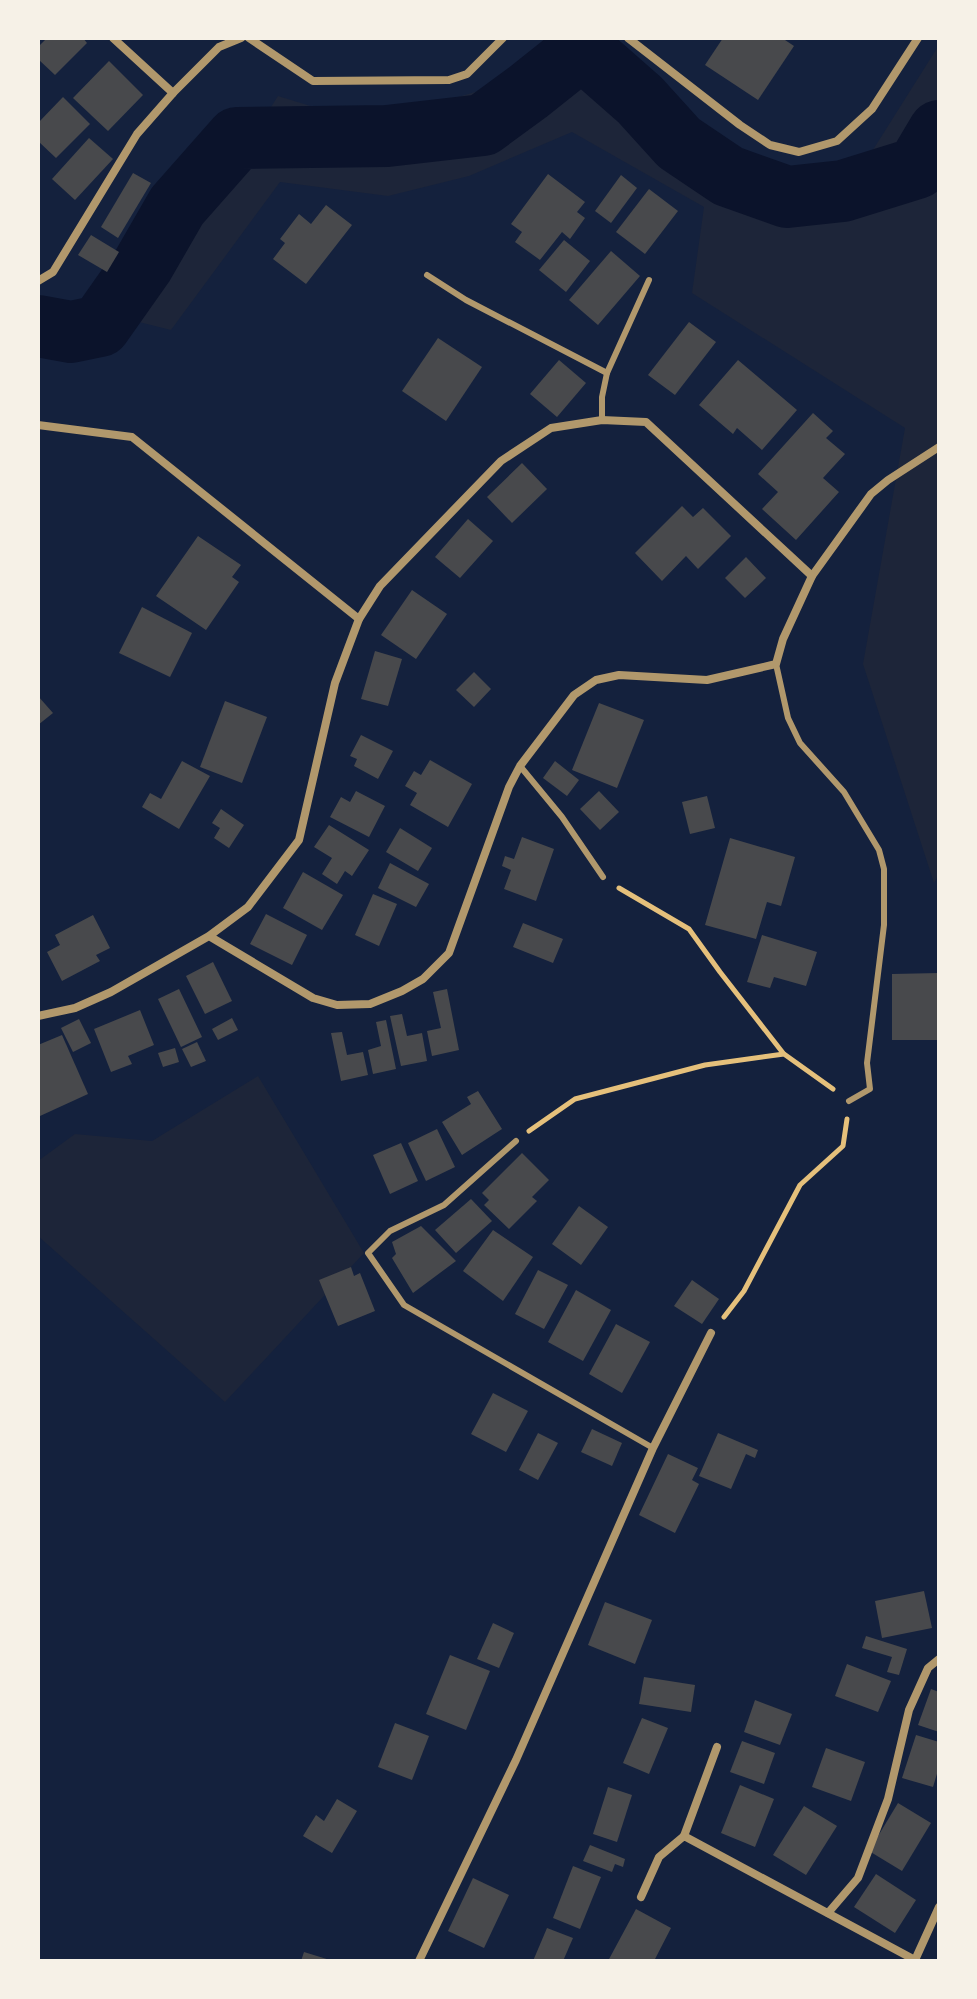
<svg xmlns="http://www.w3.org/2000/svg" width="977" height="1999" font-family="'PT Sans Narrow',sans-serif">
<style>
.green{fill:#1d2539}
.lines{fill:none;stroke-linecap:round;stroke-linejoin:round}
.river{stroke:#0b132b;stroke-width:62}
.building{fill:#48494c}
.path{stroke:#e5c07b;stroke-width:5}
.service{stroke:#b1986c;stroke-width:6}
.minor{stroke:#b1986c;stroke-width:8}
</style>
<rect width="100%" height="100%" fill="#14213d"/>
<g class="green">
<path d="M939 45V874L934 883 863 664 905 428 692 293 704 207 572 132 469 176 388 196 280 182 171 330 135 321 278 96 369 124 475 92 570 58 661 103 768 177 871 153Z"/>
<path d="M258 1076 364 1253 225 1402 38 1236V1161L75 1134 152 1141Z"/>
</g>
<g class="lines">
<path class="river" d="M38 326 71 332 100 326 143 265 177 206 237 138 387 136 483 125 528 92 582 49 640 100 679 143 728 176 787 197 843 191 917 168 939 131"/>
</g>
<g class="building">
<path d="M47 38H83L87 43 55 75 38 59V47Z"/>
<path d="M723 38H782L794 46 758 100 705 65Z"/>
<path d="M109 61 143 95 108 131 73 98Z"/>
<path d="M63 97 90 124 56 158 38 141V123Z"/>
<path d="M89 138 113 159 75 200 52 179Z"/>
<path d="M133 173 151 183 118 238 101 227Z"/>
<path d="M548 174 585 202 577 212 585 218 570 239 562 232 540 260 515 242 522 232 511 224Z"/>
<path d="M621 175 637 188 611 223 595 211Z"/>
<path d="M649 189 678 211 645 254 616 232Z"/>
<path d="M326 205 352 225 306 284 273 259 285 243 280 239 299 214 311 224Z"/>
<path d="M91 235 119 252 107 272 78 255Z"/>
<path d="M564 240 590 261 566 292 539 270Z"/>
<path d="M611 251 640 276 598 325 569 300Z"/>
<path d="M689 322 716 342 675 395 648 375Z"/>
<path d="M438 338 482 367 446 421 402 391Z"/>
<path d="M559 360 586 383 557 417 530 394Z"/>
<path d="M738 360 797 410 762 450 737 428 733 434 699 405Z"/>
<path d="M813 413 833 431 826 438 845 454 823 478 839 492 796 540 762 509 778 492 758 474Z"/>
<path d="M522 463 547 489 512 523 487 497Z"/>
<path d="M682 506 693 517 703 508 731 536 698 569 686 556 662 581 635 553Z"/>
<path d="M468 519 493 541 460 578 435 557Z"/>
<path d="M198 536 241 565 232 577 239 582 206 630 156 596Z"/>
<path d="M746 557 766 578 745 598 725 578Z"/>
<path d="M412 590 447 614 416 659 381 635Z"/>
<path d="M142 607 192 633 170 677 119 653Z"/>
<path d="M375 651 402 659 388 706 361 699Z"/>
<path d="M474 672 491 689 474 707 456 690Z"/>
<path d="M38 696 53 713 38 725Z"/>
<path d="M225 701 267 717 242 783 200 767Z"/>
<path d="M599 703 644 720 617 788 572 770Z"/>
<path d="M361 735 393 751 378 779 354 766 357 759 350 756Z"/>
<path d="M430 760 472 784 448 827 410 805 417 793 405 786 414 771 421 775Z"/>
<path d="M182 761 210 776 179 829 142 807 150 793 161 799Z"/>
<path d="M555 761 579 780 567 796 543 778Z"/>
<path d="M356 791 385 806 369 837 330 817 341 797 350 802Z"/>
<path d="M599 791 619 812 600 830 580 809Z"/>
<path d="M707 796 715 828 690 834 682 802Z"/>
<path d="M221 809 244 825 229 848 214 838 220 828 212 823Z"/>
<path d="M329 825 369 850 352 876 345 871 337 884 322 874 332 858 314 847Z"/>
<path d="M400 828 432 848 418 871 386 852Z"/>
<path d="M522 837 554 849 536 901 504 889 511 870 502 866 505 856 514 859Z"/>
<path d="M730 838 795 857 781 906 767 902 756 939 705 925Z"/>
<path d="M390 863 429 884 416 907 378 888Z"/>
<path d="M303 872 343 895 322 930 283 908Z"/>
<path d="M373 894 397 904 379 946 355 935Z"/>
<path d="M266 914 307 935 292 965 250 944Z"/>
<path d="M93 915 110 948 96 955 100 961 62 981 47 952 60 945 55 935Z"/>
<path d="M523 923 563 939 553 963 513 947Z"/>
<path d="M762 935 817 952 806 986 774 977 770 988 747 982Z"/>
<path d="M213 962 232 1001 205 1014 186 976Z"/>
<path d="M939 973V1040H892V974Z"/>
<path d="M179 989 202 1037 181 1047 158 999Z"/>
<path d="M447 989 459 1050 432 1056 427 1031 441 1028 433 992Z"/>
<path d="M140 1010 154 1045 128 1056 132 1064 111 1072 94 1029Z"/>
<path d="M402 1014 407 1036 422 1033 427 1061 401 1066 390 1016Z"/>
<path d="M232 1018 238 1030 218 1040 212 1029Z"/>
<path d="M79 1019 91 1043 73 1052 61 1028Z"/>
<path d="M386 1020 396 1069 373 1074 368 1050 381 1046 376 1022Z"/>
<path d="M342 1032 347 1055 363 1052 368 1075 341 1081 331 1033Z"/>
<path d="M62 1035 88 1094 40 1116 38 1112V1045Z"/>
<path d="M197 1042 206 1061 191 1067 182 1049Z"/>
<path d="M175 1048 179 1062 163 1067 158 1053Z"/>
<path d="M478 1091 502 1129 462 1155 442 1122 471 1104 467 1097Z"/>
<path d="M437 1129 455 1167 426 1181 408 1143Z"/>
<path d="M401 1143 418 1181 390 1194 373 1155Z"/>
<path d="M522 1153 549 1180 532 1197 537 1201 509 1229 484 1205 489 1200 482 1193Z"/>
<path d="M471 1199 492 1221 456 1253 435 1230Z"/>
<path d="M579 1206 608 1227 581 1265 552 1244Z"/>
<path d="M421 1226 456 1261 413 1293 392 1258 396 1254 392 1242Z"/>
<path d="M493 1230 533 1257 503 1301 463 1271Z"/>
<path d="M351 1267 354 1276 360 1273 375 1311 338 1326 319 1280Z"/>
<path d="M538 1270 568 1285 544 1329 515 1314Z"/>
<path d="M692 1280 719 1299 702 1324 674 1306Z"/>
<path d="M576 1290 611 1310 583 1361 548 1342Z"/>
<path d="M616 1324 650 1342 622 1393 589 1374Z"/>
<path d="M493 1393 528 1411 506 1452 471 1434Z"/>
<path d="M592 1429 622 1443 612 1466 581 1452Z"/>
<path d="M538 1433 558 1443 538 1480 519 1470Z"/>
<path d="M718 1433 758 1450 755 1458 746 1454 731 1489 699 1476Z"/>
<path d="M668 1454 698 1468 692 1480 699 1484 675 1533 639 1515Z"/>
<path d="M924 1591 932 1628 882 1638 875 1601Z"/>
<path d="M605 1602 652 1620 635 1664 588 1645Z"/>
<path d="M493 1623 514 1633 499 1668 477 1659Z"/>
<path d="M866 1636 907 1649 899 1675 887 1672 892 1657 862 1648Z"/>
<path d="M450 1655 490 1671 466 1730 426 1714Z"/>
<path d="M847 1664 891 1681 878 1712 835 1696Z"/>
<path d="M644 1677 695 1685 691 1712 639 1704Z"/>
<path d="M931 1689 939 1692V1732L918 1725Z"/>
<path d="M755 1700 792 1714 780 1745 744 1732Z"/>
<path d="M642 1718 668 1728 649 1774 623 1763Z"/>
<path d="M395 1723 429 1736 412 1780 378 1767Z"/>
<path d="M916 1735 939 1742V1767L933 1787 902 1778Z"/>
<path d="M742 1741 775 1753 764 1784 730 1772Z"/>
<path d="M826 1748 865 1762 851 1801 812 1787Z"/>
<path d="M740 1785 774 1799 755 1847 721 1833Z"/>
<path d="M608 1787 632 1795 617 1842 593 1834Z"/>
<path d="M337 1799 357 1811 332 1853 303 1836 316 1815 324 1821Z"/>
<path d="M898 1803 931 1823 902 1871 869 1851Z"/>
<path d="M804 1806 837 1826 806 1875 773 1855Z"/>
<path d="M590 1845 625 1859 623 1867 615 1864 612 1872 583 1861Z"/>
<path d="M573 1866 601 1877 580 1929 553 1918Z"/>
<path d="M876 1874 916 1900 895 1933 854 1907Z"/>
<path d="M473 1878 509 1895 484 1948 448 1931Z"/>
<path d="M636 1909 671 1928 654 1961H608Z"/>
<path d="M547 1928 573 1938 563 1961H533Z"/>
<path d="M304 1952 330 1960V1961H301Z"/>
</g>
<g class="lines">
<g class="path">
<path d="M619 888 689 929 720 972 783 1053"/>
<path d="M529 1131 575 1099 705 1065 784 1054 833 1089"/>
<path d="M724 1317 744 1291 800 1185 843 1146 847 1119"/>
</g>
<g class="service">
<path d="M427 275 466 300 607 373"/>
<path d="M602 420V397L607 373 649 280"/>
<path d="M776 664 788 718 800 743 844 792 879 850 884 869V925L867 1063 870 1089 849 1101"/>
<path d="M520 766 562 817 603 877"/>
<path d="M516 1141 444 1205 390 1231 368 1253 404 1305 653 1448"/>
</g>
<g class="minor">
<path d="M113 38 173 93"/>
<path d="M249 38 313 81 449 80 467 74 503 38"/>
<path d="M628 38 740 125 770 145 799 152 837 141 872 109 918 38"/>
<path d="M38 281 53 272 137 134 173 93 219 47 241 38"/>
<path d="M38 425 132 437 359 619"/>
<path d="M812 576 871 494 888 480 939 447"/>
<path d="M38 1016 75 1008 111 992 209 936 248 907 299 840 335 683 359 619 380 586 501 461 551 428 602 420 646 422 812 576 783 639 776 664 707 680 619 675 596 680 574 695 520 766 509 787 449 953 423 979 402 991 370 1004 337 1005 313 998 209 936"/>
<path d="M684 1836 717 1747"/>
<path d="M641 1897 659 1857 684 1836 915 1960 939 1907"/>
<path d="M828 1913 858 1878 888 1799 909 1710 928 1668 939 1659"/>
<path d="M419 1961 516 1760 653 1448 711 1333"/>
</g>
</g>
<rect width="977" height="1999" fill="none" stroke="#f6f1e7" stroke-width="80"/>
</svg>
